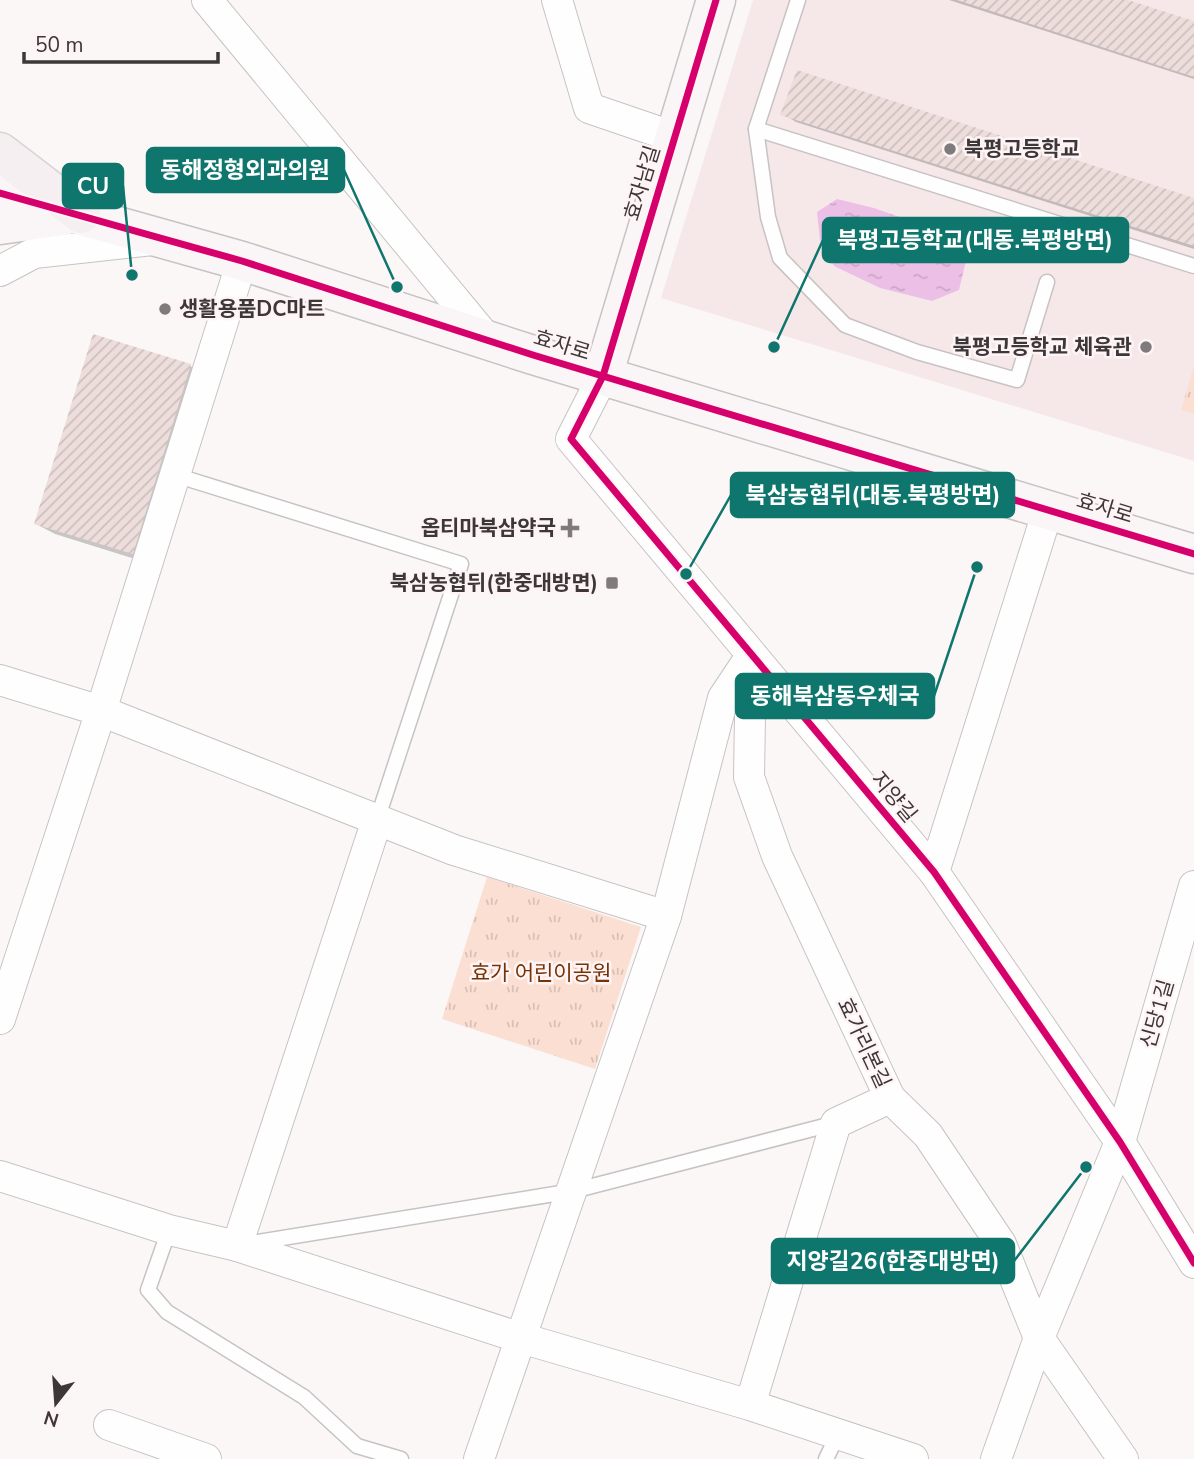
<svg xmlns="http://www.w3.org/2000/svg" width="1194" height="1459" font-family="'Nunito Sans','Noto Sans KR',sans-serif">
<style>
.built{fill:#f6e8e9}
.grass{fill:url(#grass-tufts)}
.water{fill:url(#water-ripples)}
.shadow{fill:#0003}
.building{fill:url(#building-hatch)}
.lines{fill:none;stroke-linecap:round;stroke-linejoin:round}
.lane-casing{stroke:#c8c3c3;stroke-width:17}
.street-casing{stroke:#c8c3c3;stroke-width:32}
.secondary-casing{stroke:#c8c3c3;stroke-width:41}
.primary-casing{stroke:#d7d4d4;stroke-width:41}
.lane{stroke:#fffefe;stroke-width:14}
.street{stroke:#fffefe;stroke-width:30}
.secondary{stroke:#faf6f8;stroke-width:38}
.primary{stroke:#f6eff2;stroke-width:38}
.cycleway-casing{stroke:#fff4f5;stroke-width:11}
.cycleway{stroke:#d6006c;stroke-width:7}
.poi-dot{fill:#7f7a7b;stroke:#fff4f5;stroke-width:2.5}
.labels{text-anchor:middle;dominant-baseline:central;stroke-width:5;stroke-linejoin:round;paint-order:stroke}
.poi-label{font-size:21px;font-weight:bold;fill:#3c3738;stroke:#fff4f5;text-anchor:end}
.street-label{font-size:21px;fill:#3c3738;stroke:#fff4f5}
.park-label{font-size:21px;fill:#753406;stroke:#fff4f5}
.leader{fill:none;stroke:#0f766e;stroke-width:2.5}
.callout-dot{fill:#0f766e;stroke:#fff4f5;stroke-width:2.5}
.callout{fill:#0f766e;stroke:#0f766e;stroke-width:2.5}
.callout-label{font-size:23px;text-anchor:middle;font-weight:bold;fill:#fff}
</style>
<defs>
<pattern id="grass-tufts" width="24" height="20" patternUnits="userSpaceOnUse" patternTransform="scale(1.75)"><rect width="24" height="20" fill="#fbdfd2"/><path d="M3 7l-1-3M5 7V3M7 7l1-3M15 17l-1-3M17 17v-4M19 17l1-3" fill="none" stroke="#d8c0b5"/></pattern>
<pattern id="water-ripples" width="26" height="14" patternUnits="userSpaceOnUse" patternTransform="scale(1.75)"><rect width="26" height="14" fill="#ecc0e6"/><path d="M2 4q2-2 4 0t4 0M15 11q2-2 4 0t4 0" fill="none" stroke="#cba6c6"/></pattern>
<pattern id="building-hatch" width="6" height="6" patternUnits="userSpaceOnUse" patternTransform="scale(1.75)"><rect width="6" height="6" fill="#eddedc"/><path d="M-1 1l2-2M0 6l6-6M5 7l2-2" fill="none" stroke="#ccbfbe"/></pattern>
</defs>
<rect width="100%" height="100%" fill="#fcf7f7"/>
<path class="built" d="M753 0H1194V461L661 298Z"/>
<g class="grass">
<path d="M1194 365V414L1181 410Z"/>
<path d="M487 877 641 927 595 1069 442 1019Z"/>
</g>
<path class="water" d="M837 199 874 208 965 240 966 261 959 290 932 301 880 288 834 266 820 240 817 212Z"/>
<g class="shadow">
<path d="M949 0H1123L1194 23V79Z"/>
<path d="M783 114 1194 200V249L796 122Z"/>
<path d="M190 366 209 376 151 564 55 534 36 524Z"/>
</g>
<g class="building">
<path d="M957 0H1128L1194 21V77Z"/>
<path d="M797 70 1194 198V246L780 115Z"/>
<path d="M93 334 191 364 133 554 34 524Z"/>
</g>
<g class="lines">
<g class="lane-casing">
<g id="lane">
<path d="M798 0 756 129 768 217 780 258 845 325 917 352 1017 380 1047 282"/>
<path d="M756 129 1194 266"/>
<path d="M175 475 461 564 377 820"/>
<path d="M169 1230 148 1290 167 1312 304 1397 357 1446 401 1459"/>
<path d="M252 1243 573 1191 836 1123"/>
<path d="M826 1459 838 1434"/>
</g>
</g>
<g class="street-casing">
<g id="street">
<path d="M207 0 488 340"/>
<path d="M557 0 589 108 674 137"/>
<path d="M0 271 34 253 152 240"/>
<path d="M603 376 571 439 934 872 1120 1142 1194 1263"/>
<path d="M751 656 749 777 777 856 890 1098 928 1135 1001 1244 1039 1338 1123 1459"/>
<path d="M0 680 101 711 242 261"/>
<path d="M934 872 1048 510"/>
<path d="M0 1019 101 711 454 850 666 916"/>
<path d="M0 1176 169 1230 237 1246 521 1338 750 1405 913 1459"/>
<path d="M237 1246 377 820"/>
<path d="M750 1405 836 1123 890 1098"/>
<path d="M109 1425 206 1459"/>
<path d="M479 1459 666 916 723 698 751 656"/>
<path d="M996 1459 1039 1338 1120 1142 1194 886"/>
</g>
</g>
<g class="secondary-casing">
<g id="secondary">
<path d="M0 193 242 261 533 355 1194 554"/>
<path d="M0 225 64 216"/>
<path d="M603 376 716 0"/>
</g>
</g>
<g class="primary-casing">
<path id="primary" d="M0 152 81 214"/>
</g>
<use href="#lane" class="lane"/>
<use href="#street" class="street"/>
<use href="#secondary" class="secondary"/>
<use href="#primary" class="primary"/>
<g class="cycleway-casing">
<g id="cycleway">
<path d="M716 0 603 376 571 439 934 872 1120 1142 1194 1263"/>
<path d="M0 193 242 261 533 355 1194 554"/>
</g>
</g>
<use href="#cycleway" class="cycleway"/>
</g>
<g class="poi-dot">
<circle cx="950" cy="149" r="7"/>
<circle cx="165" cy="309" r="7"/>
<circle cx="1146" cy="347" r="7"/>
<path d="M566.5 517.5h7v7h7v7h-7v7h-7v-7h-7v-7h7z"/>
<rect x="605" y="576" width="14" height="14" rx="3.5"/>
</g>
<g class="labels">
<g class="poi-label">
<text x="964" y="149" text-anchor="start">북평고등학교</text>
<text x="179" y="309" text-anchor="start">생활용품DC마트</text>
<text x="1132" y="347">북평고등학교 체육관</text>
<text x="556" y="528">옵티마북삼약국</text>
<text x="598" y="583">북삼농협뒤(한중대방면)</text>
</g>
<g class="street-label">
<text transform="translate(642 183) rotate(-73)">효자남길</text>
<text transform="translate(562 345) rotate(17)">효자로</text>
<text transform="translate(1105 508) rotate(17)">효자로</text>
<text transform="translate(894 797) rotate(50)">지양길</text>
<text transform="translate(1157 1014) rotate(-74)">신당1길</text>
<text transform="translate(864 1043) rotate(65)">효가리본길</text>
</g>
<g class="park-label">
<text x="541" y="973">효가 어린이공원</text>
</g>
</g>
<path class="leader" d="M397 287L344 170M132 275L123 186M774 347L823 240M686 574L731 495M977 567L934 696M1086 1167L1014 1261"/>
<g class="callout-dot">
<circle cx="397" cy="287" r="7"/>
<circle cx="132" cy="275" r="7"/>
<circle cx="774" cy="347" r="7"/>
<circle cx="686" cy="574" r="7"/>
<circle cx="977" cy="567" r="7"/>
<circle cx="1086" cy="1167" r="7"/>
</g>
<g class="callout">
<rect x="147" y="148" width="197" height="44" rx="7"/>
<rect x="63" y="164" width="60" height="44" rx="7"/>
<rect x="823" y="218" width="305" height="44" rx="7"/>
<rect x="731" y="473" width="283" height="44" rx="7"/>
<rect x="736" y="674" width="198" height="44" rx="7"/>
<rect x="772" y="1239" width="242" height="44" rx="7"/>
</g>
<g class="callout-label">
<text x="245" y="178">동해정형외과의원</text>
<text x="93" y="194">CU</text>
<text x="975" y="248">북평고등학교(대동.북평방면)</text>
<text x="873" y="503">북삼농협뒤(대동.북평방면)</text>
<text x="835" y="704">동해북삼동우체국</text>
<text x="893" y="1269">지양길26(한중대방면)</text>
</g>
<g transform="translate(56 1403) rotate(197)" stroke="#fff4f5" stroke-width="5" paint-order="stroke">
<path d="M0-5L12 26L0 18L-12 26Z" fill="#3c3738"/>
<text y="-10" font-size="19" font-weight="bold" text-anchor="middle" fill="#3c3738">N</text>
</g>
<path d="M24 52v10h194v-10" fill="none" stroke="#3c3738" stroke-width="3.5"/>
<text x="35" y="52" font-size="21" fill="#3c3738" stroke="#fff4f5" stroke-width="5" paint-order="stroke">50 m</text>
</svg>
